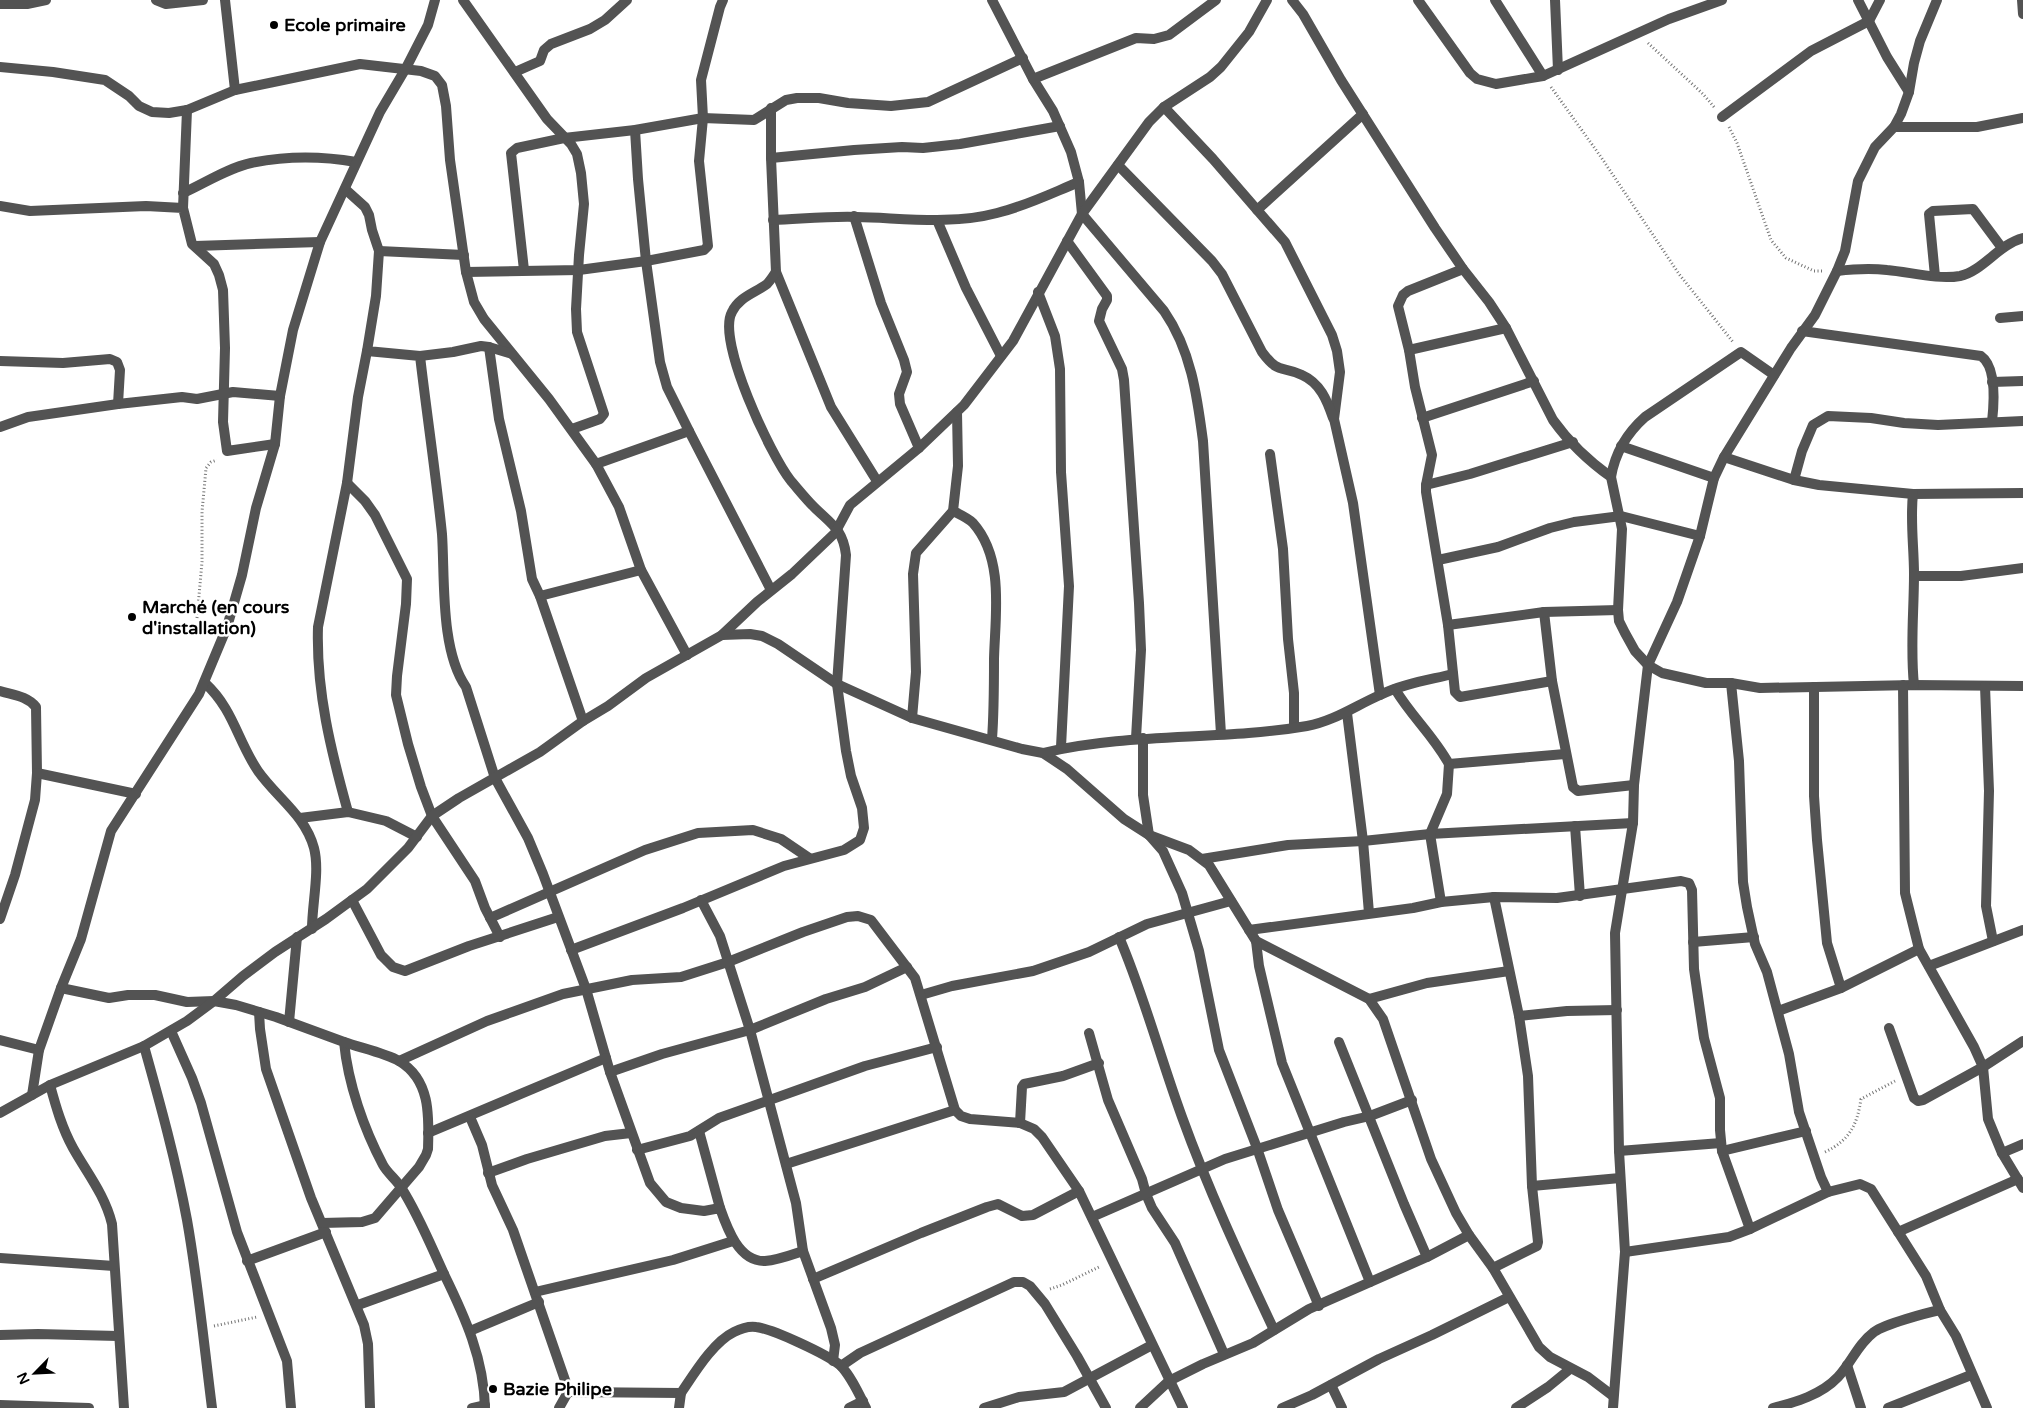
<svg xmlns="http://www.w3.org/2000/svg" width="2023" height="1408" font-family="'Varela Round',sans-serif">
<style>
.lines{fill:none;stroke-linecap:round;stroke-linejoin:round}
.path{stroke:#757575;stroke-width:3;stroke-dasharray:1 2.5;stroke-linecap:butt}
.street{stroke:#535353;stroke-width:10}
.poi-dot{fill:#000;stroke:#fff;stroke-width:2}
.labels{text-anchor:middle;dominant-baseline:central;stroke-width:5;stroke-linejoin:round;paint-order:stroke}
.poi-label{font-size:18px;font-weight:bold;fill:#000;stroke:#fff;text-anchor:start}
</style>
<rect width="100%" height="100%" fill="#fff"/>
<g class="lines">
<g class="path">
<path d="M1648 43 1703 94 1715 108"/>
<path d="M1551 87 1601 157 1679 274 1733 342"/>
<path d="M1729 127 1737 143 1771 240 1786 258 1814 271H1823"/>
<path d="M197 618 202 562V512L206 468 211 462 217 460"/>
<path d="M1825 1152C1850 1140 1857 1125 1861 1099L1895 1081"/>
<path d="M1050 1289 1062 1285 1101 1266"/>
<path d="M214 1326 257 1317"/>
</g>
<g class="street">
<path d="M156 0 166 4 203 0"/>
<path d="M225 0 235 90"/>
<path d="M463 0 547 119 571 144 577 154 581 173 584 204 579 255 576 309 577 332 604 414 600 419 572 429"/>
<path d="M992 0 1033 79 1053 111 1071 152 1079 182 1082 214 1164 311C1191 350 1197 395 1203 441L1221 734"/>
<path d="M1292 0 1303 14 1341 80 1435 228 1463 269 1489 302 1506 328 1553 420C1568 441 1590 462 1611 477L1622 529 1618 610 1619 621 1625 633 1635 651 1648 665 1662 673 1706 683H1731L1760 688 1914 685 2023 686"/>
<path d="M1418 0 1470 73 1477 79 1496 84 1543 76 1669 19 1722 0"/>
<path d="M1495 0 1543 76"/>
<path d="M1555 0 1558 70"/>
<path d="M1858 0 1887 57 1909 92"/>
<path d="M2022 0 2023 14"/>
<path d="M0 4H27L46 0"/>
<path d="M0 67 53 72 105 80 129 96 139 106 152 112 169 113 187 110 235 90 360 64 421 71 435 76 442 85 446 106 450 160 466 272 474 302 484 319 549 399 596 464 619 507 641 570 687 655"/>
<path d="M515 72 540 61 544 50 551 44 590 29 605 20 627 0"/>
<path d="M1033 79 1136 38 1154 39 1169 35 1216 0"/>
<path d="M1164 107 1213 159 1285 242 1332 335 1337 351 1340 372 1334 419 1353 503 1380 695"/>
<path d="M771 108V158L776 272 831 407 877 481"/>
<path d="M1722 117 1811 51 1869 21 1880 0"/>
<path d="M1894 127H1977L2023 118"/>
<path d="M635 130 638 179 646 261 660 362 667 387 689 431"/>
<path d="M771 158 854 150 902 147 923 148 960 144 1060 126"/>
<path d="M1118 165 1212 261 1222 274 1262 352C1279 375 1281 365 1302 375 1320 383 1327 400 1333 418"/>
<path d="M345 189 365 207 369 215 372 230 379 251 376 296 367 351 420 356C427 416 436 475 442 534 445 578 440 650 466 687L495 778 528 838 543 874 586 989 610 1072 650 1183 666 1202 681 1208 704 1211 720 1208C727 1228 739 1262 765 1261 778 1260 791 1255 803 1251"/>
<path d="M183 193C205 183 228 168 251 163 285 156 322 156 356 162"/>
<path d="M0 206 30 211 146 206 183 208 192 244 214 264 219 275 223 290 225 348 223 422 227 451 275 444"/>
<path d="M183 208 187 110"/>
<path d="M1257 210 1363 114"/>
<path d="M854 216 881 303 904 360 907 372 899 394 900 404 919 448"/>
<path d="M773 220C801 219 829 216 857 217 903 218 952 225 997 213 1026 206 1052 193 1079 182"/>
<path d="M937 220 966 288 1001 356"/>
<path d="M1067 241 1107 296V300L1102 309 1099 321 1122 369 1124 380 1139 603 1141 650 1136 738"/>
<path d="M195 246 320 242"/>
<path d="M379 251 464 255"/>
<path d="M1463 269 1408 291 1403 295 1398 306 1409 350 1415 387 1432 455 1426 485V492L1448 625 1455 692 1460 697 1552 681"/>
<path d="M524 270 511 153 517 148 564 138 635 130 703 118 754 120 786 100 797 98H819L848 103 891 106 928 102 1023 58"/>
<path d="M1837 271C1854 269 1870 268 1887 270 1910 272 1938 280 1960 276 1983 271 1999 244 2023 238"/>
<path d="M466 272 579 270 646 261 704 250 708 246 699 161 703 118 701 80 720 7 723 0"/>
<path d="M1935 276 1929 214 1933 211 1973 209 2002 248"/>
<path d="M1038 292 1055 336 1060 369 1061 472 1069 586 1061 747"/>
<path d="M2000 318 2023 316"/>
<path d="M1802 331 1981 356C1997 367 1994 404 1992 422"/>
<path d="M489 347 499 419 521 511 532 579 540 596 583 721"/>
<path d="M1409 350 1506 328"/>
<path d="M420 356 453 352 481 346 489 347 512 354"/>
<path d="M0 361 63 363 110 359 117 362 120 370 118 404"/>
<path d="M1992 382 2023 381"/>
<path d="M1422 418 1534 381"/>
<path d="M0 427 28 417 118 404 182 397 197 399 233 392 280 396"/>
<path d="M1621 446 1714 478"/>
<path d="M1270 454 1283 549 1288 639 1294 693V727"/>
<path d="M1724 457 1794 480 1819 485 1913 494 2023 493"/>
<path d="M596 464 689 431 771 590"/>
<path d="M1611 477C1615 453 1627 433 1645 417L1741 352 1774 375"/>
<path d="M1794 480 1802 451 1813 425 1828 416 1871 418 1904 423 1938 425 2023 421"/>
<path d="M347 483 365 501 375 515 407 579 406 604 397 676 396 695 408 744 421 787 432 816 475 881 485 908 500 937"/>
<path d="M1426 485 1470 474 1573 442"/>
<path d="M1913 494C1910 520 1914 548 1914 574 1914 611 1910 648 1914 685"/>
<path d="M953 511C959 514 968 518 973 523 1005 559 995 616 994 659 994 686 994 712 992 739"/>
<path d="M1438 560 1498 547 1550 528 1574 522 1621 516 1700 536"/>
<path d="M1914 576H1961L2023 568"/>
<path d="M540 596 641 570"/>
<path d="M1544 612 1552 681 1573 787 1578 791 1634 785"/>
<path d="M1448 625 1544 612 1618 610"/>
<path d="M722 635 750 634 762 636 778 644 837 684 912 718 1022 749 1043 753 1067 769 1124 819 1149 835 1189 850 1209 865 1256 941 1369 999 1383 1019 1431 1159 1456 1213 1469 1235 1493 1268 1539 1347 1550 1357 1588 1377 1613 1396"/>
<path d="M205 683C234 710 237 740 258 771 277 798 305 815 314 848 320 871 312 904 312 929"/>
<path d="M1731 683 1739 761 1743 882 1747 907 1755 944 1767 972 1789 1054 1799 1112 1821 1177 1828 1192"/>
<path d="M1903 685 1905 893 1919 949 1974 1047 1983 1067 1988 1119 2002 1153 2023 1188"/>
<path d="M1985 686 1989 791 1986 906 1993 941"/>
<path d="M1814 687V796L1817 840 1827 943 1841 988"/>
<path d="M1395 689C1411 716 1433 735 1449 764L1565 754"/>
<path d="M0 691C13 695 27 696 36 707L37 773 35 800 15 875 0 919"/>
<path d="M1347 713 1363 841 1369 913"/>
<path d="M912 718 916 672 913 574 916 553 953 511 958 466 957 412"/>
<path d="M1143 738V795L1149 835 1163 851 1182 893 1199 951 1219 1050 1257 1148 1278 1210 1319 1306"/>
<path d="M1043 753C1130 732 1220 741 1307 726 1334 721 1355 706 1380 695 1402 684 1429 680 1453 674"/>
<path d="M37 773 136 794"/>
<path d="M348 812C331 751 316 691 318 627L347 483 358 397 367 351"/>
<path d="M300 818 348 812 386 821 417 837"/>
<path d="M1575 826 1580 896"/>
<path d="M1202 859 1288 845 1363 841 1430 834 1633 823"/>
<path d="M352 900 381 955 393 967 405 971 469 946 558 917"/>
<path d="M701 900 720 936 750 1030 796 1203 803 1251 831 1328 835 1345 833 1361"/>
<path d="M1441 902 1430 834 1447 794 1449 764"/>
<path d="M490 918 645 850 698 833 753 830 781 839 809 858"/>
<path d="M1249 930 1413 908 1441 902 1494 897 1557 898 1681 881 1689 883 1692 890 1694 969 1704 1038 1720 1098V1130L1722 1151 1750 1229"/>
<path d="M1119 937C1144 995 1160 1057 1182 1117 1208 1189 1241 1260 1274 1330"/>
<path d="M1256 941 1259 966 1282 1063 1370 1282"/>
<path d="M1693 942 1754 937"/>
<path d="M571 950 683 908 784 866 844 850 860 840 864 828 862 808 851 776 846 751 837 684 846 555C843 529 831 524 814 507 806 499 798 489 791 481 771 456 716 340 732 312 739 297 755 293 767 284 770 281 773 276 776 272"/>
<path d="M1929 966 2023 930"/>
<path d="M61 988 109 998 128 995H155L187 1002 214 1001 236 1005 276 1017 344 1042C348 1084 364 1129 383 1165 388 1174 397 1180 402 1189 419 1216 431 1246 444 1274 465 1317 484 1359 485 1408"/>
<path d="M921 995 952 986 1033 971 1089 952 1147 924 1231 901"/>
<path d="M1369 999 1427 983 1509 971"/>
<path d="M1778 1011 1841 988 1919 949"/>
<path d="M259 1012 260 1029 266 1069 311 1198 364 1325 368 1344 370 1408"/>
<path d="M1519 1016 1567 1011 1617 1010"/>
<path d="M289 1022 297 937"/>
<path d="M1889 1028 1914 1098 1918 1101 1923 1100 1983 1067 2023 1041"/>
<path d="M171 1031 192 1078 201 1103 237 1232 287 1361 291 1408"/>
<path d="M1089 1033 1108 1100 1142 1179 1146 1194 1152 1208 1175 1243 1224 1354"/>
<path d="M0 1040 39 1050"/>
<path d="M1339 1042 1404 1204 1427 1257"/>
<path d="M144 1046C160 1103 176 1161 187 1220 198 1282 204 1345 212 1408"/>
<path d="M399 1061 487 1021 563 994 632 980 681 977 728 962 803 932 847 917 858 916 871 920 915 978 955 1110 961 1116 970 1119 1020 1123 1034 1129 1042 1137 1079 1191 1183 1408"/>
<path d="M610 1072 662 1054 750 1030 826 999 865 987 907 967"/>
<path d="M50 1085C56 1107 62 1128 73 1148 87 1173 105 1195 112 1224L124 1408"/>
<path d="M32 1095 39 1050 61 988 81 939 111 831 199 694 227 627 242 575 256 508 275 444 280 396 293 330 320 242 380 112 406 68 428 25 435 0"/>
<path d="M0 1113 50 1085 144 1046 187 1021 214 1001 243 976 275 952 326 919 367 889 408 848 432 816 459 798 540 752 583 721 608 706 646 678 722 635 757 602 792 574 835 533 850 505 919 448 964 405 1013 341 1082 214 1149 122 1164 107 1210 77 1221 67 1249 32 1267 0"/>
<path d="M470 1117 482 1145 492 1185 513 1230 566 1383 568 1392 559 1408"/>
<path d="M1020 1123 1022 1087 1024 1084 1063 1076 1099 1063"/>
<path d="M699 1131 720 1208"/>
<path d="M428 1133 606 1058"/>
<path d="M637 1150 690 1136 719 1118 865 1066 937 1047"/>
<path d="M1619 1151 1721 1143"/>
<path d="M1722 1151 1806 1131"/>
<path d="M2002 1153 2023 1144"/>
<path d="M786 1164 955 1110"/>
<path d="M488 1173 527 1159 605 1136 631 1133"/>
<path d="M1532 1186 1620 1178"/>
<path d="M1092 1217 1225 1159 1344 1122 1370 1116 1412 1100"/>
<path d="M322 1223 362 1222 375 1218 419 1167 426 1155 428 1149C429 1117 431 1080 399 1061 385 1053 361 1048 344 1042"/>
<path d="M1898 1232 2018 1179"/>
<path d="M1625 1252 1729 1237 1750 1229 1828 1192 1860 1184 1871 1189 1926 1276 1940 1310 1956 1336 1987 1408"/>
<path d="M0 1258 114 1266"/>
<path d="M247 1261 326 1232"/>
<path d="M1493 1268 1537 1246 1538 1242 1532 1186 1528 1076 1519 1016 1494 897"/>
<path d="M813 1279 921 1233 987 1207 998 1204 1022 1216 1033 1215 1079 1191"/>
<path d="M535 1292 673 1260 733 1241"/>
<path d="M358 1305 444 1274"/>
<path d="M470 1331 539 1302"/>
<path d="M0 1335 38 1334 118 1336"/>
<path d="M1847 1365 1861 1408"/>
<path d="M841 1366 860 1353 1014 1282H1023L1030 1286 1045 1304 1077 1356 1106 1408"/>
<path d="M1331 1385 1342 1408"/>
<path d="M568 1392 681 1393C694 1374 713 1342 734 1332 740 1329 749 1326 756 1327 773 1329 826 1354 840 1365 851 1376 859 1394 866 1408"/>
<path d="M0 1405 89 1408"/>
<path d="M472 1408 485 1405"/>
<path d="M679 1408 681 1393"/>
<path d="M849 1408 863 1401"/>
<path d="M984 1408 1019 1397 1064 1392 1152 1345"/>
<path d="M1140 1408 1169 1381 1203 1364 1253 1343 1309 1309 1427 1257 1469 1235"/>
<path d="M1282 1408 1312 1395 1379 1359 1432 1335 1509 1297"/>
<path d="M1516 1408 1548 1387 1570 1369"/>
<path d="M1613 1408 1625 1252 1619 1151 1615 933 1633 823 1634 785 1648 665 1677 602 1700 536 1714 478 1724 457 1791 348 1815 315 1837 271 1845 251 1858 181 1875 147 1894 127 1901 114 1909 92 1914 63 1920 41 1937 0"/>
<path d="M1773 1408C1796 1402 1821 1395 1838 1377 1852 1362 1857 1345 1874 1332 1885 1324 1926 1313 1940 1310"/>
<path d="M1888 1408 1971 1375"/>
</g>
</g>
<g class="poi-dot">
<circle cx="274" cy="25" r="5"/>
<circle cx="132" cy="617" r="5"/>
<circle cx="493" cy="1389" r="5"/>
</g>
<g class="labels">
<g class="poi-label">
<text x="284" y="25">Ecole primaire</text>
<text x="142" y="607">Marché (en cours<tspan x="142" dy="21">d'installation)</tspan></text>
<text x="503" y="1389">Bazie Philipe</text>
</g>
</g>
<g transform="translate(35 1373) rotate(246)" stroke="#ffffff" stroke-width="4" paint-order="stroke">
<path d="M0-4L9 19L0 12L-9 19Z" fill="#000000"/>
<text y="-8" font-size="14" font-weight="bold" text-anchor="middle" fill="#000000">N</text>
</g>
</svg>
